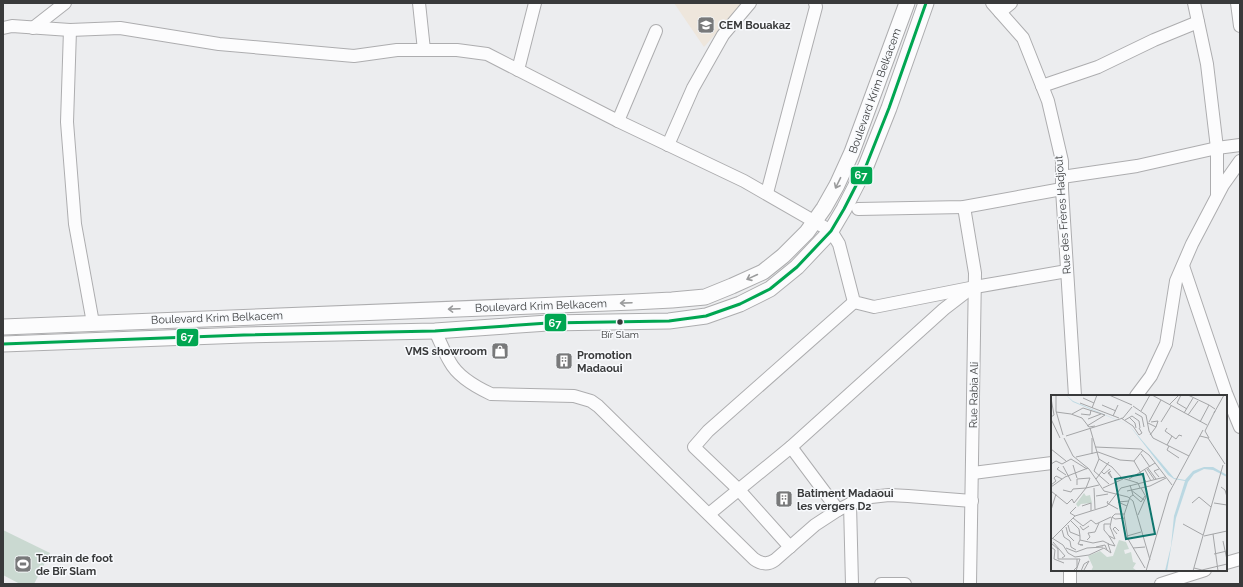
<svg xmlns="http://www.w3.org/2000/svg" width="1243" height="587" font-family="Raleway,sans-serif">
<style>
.education{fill:#eee6dc}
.green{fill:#cad9d1}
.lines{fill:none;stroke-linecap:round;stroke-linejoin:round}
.minor-casing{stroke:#adadaf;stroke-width:14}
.major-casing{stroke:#adadaf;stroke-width:17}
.minor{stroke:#fcfcfd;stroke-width:12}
.major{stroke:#fcfcfd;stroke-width:15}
.bus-1-casing{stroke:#f8fafd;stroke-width:6}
.bus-1{stroke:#00a651;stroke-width:3}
.oneway{stroke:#9a9b9c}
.bus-dot{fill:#393a3b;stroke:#f8fafd;stroke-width:1.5}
.labels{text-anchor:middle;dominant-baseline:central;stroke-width:3;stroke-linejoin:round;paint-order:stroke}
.bus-label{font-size:10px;fill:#393a3b;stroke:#f8fafd}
.poi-label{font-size:11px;font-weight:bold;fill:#393a3b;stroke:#f8fafd;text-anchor:start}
.street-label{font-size:11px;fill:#393a3b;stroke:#f8fafd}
.inset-road{fill:none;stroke:#a4a5a7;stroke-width:1}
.view{fill:#0f766e;fill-opacity:0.15;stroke:#0f766e;stroke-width:2}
.inset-edge{fill:none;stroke:#393a3b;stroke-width:2}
.line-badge{stroke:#f8fafd;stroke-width:1.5}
.badge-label{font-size:11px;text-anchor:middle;font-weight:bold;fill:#fff}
</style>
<rect width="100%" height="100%" fill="#ecedef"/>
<path class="education" d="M674 3H743L704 47Z"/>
<path class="green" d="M3 530 50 553 34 584H20L3 575Z"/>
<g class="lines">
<g class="minor-casing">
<g id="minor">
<path d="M419 3 424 50"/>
<path d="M992 3 1023 38 1048 101 1062 161V189L1075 396"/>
<path d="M1194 3 1207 64 1217 148V194"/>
<path d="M1237 3 1240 26"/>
<path d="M1000 12 1011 3"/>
<path d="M3 28 12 26 70 30 120 28 219 44 354 56 397 50H457L487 54 618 121 744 181 831 231 839 244 854 302 874 307 975 287 1067 271"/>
<path d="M33 28 65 3"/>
<path d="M70 30 67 122 75 224 93 323"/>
<path d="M518 70 535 3"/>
<path d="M1042 86 1098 67 1154 40 1198 22"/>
<path d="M618 121 656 31"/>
<path d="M668 145 693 88 723 35 750 3"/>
<path d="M1062 177 1137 166 1217 148 1240 145"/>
<path d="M767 193 816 7 815 3"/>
<path d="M964 207 975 273 970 584"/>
<path d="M858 209 964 207 1062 189"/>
<path d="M1183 266 1226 393 1240 427"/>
<path d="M435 331C440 341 444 352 450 362 458 377 476 387 491 394L574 396 591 401 598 406 754 559C761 564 768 565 775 560L815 525 838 510 850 504 871 497 889 495 908 496 972 501"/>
<path d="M1136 396 1151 376 1166 344 1176 281 1192 244 1223 185 1240 161"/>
<path d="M791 447 838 510"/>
<path d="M973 473 1052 463"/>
<path d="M850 504 852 584"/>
<path d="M709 514 791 447 944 309 970 289"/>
<path d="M790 547 739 490 694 447 708 431 854 302"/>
<path d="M1226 563 1240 559"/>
<path d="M881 584H905"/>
<path d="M1070 584V570"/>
<path d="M1161 584 1205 570"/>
</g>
</g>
<g class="major-casing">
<g id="major">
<path d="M3 327 633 302 672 300 705 297 732 286 763 272 783 256 807 232 824 208 837 185 852 152 907 3"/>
<path d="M3 344 244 335 435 331 548 323 669 321 706 316 740 304 770 289 797 267 831 231 844 209 866 166 889 108 926 3"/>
</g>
</g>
<use href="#minor" class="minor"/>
<use href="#major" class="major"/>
<g class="bus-1-casing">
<path id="bus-1" d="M3 344 244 335 435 331 548 323 669 321 706 316 740 304 770 289 797 267 831 231 844 209 866 166 889 108 926 3"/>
</g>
<use href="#bus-1" class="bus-1"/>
</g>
<defs><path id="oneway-shaft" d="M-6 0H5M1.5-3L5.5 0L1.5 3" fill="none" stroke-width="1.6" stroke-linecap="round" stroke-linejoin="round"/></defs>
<g class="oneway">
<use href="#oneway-shaft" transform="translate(838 183) rotate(116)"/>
<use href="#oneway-shaft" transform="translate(752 277) rotate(155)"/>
<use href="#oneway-shaft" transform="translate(626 303) rotate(178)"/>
<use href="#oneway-shaft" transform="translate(454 309) rotate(178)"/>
</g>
<defs>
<g id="school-square" transform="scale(0.9)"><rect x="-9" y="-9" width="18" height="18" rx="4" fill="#78797a" stroke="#f8fafd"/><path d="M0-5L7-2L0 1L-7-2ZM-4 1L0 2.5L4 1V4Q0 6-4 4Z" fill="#fff"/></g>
<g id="shop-square" transform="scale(0.9)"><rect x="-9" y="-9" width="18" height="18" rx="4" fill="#78797a" stroke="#f8fafd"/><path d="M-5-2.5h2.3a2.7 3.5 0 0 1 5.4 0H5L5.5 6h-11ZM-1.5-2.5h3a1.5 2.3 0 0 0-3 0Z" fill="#fff"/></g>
<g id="building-square" transform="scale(0.9)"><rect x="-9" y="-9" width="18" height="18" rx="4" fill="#78797a" stroke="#f8fafd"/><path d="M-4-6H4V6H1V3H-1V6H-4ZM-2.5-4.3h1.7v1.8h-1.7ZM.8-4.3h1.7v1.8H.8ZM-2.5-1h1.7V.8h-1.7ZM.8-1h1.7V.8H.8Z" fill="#fff"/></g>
<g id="stadium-square" transform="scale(0.9)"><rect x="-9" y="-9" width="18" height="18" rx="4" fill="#78797a" stroke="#f8fafd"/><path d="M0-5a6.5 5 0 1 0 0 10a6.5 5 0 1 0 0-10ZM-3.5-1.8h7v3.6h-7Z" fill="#fff"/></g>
</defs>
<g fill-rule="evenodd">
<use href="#school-square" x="706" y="25"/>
<use href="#shop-square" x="500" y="351"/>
<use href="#building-square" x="564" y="361"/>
<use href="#building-square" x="784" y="499"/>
<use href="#stadium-square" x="23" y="564"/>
</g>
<circle class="bus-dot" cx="620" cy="322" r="3.5"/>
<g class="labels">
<g class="bus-label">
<text x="620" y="334">Bïr Slam</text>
</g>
<g class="poi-label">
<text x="719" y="25">CEM Bouakaz</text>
<text x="487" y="351" text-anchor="end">VMS showroom</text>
<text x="577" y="355">Promotion<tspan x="577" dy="13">Madaoui</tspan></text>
<text x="797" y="493">Batiment Madaoui<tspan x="797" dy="13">les vergers D2</tspan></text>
<text x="36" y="558">Terrain de foot<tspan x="36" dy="13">de Bïr Slam</tspan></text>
</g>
<g class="street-label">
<text transform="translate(875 91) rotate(-70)">Boulevard Krim Belkacem</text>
<text transform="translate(1063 215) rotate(-94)">Rue des Frères Hadjout</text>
<text transform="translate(541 306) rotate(-2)">Boulevard Krim Belkacem</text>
<text transform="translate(217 318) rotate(-2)">Boulevard Krim Belkacem</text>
<text transform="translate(974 395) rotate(-89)">Rue Rabia Ali</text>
</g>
</g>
<g transform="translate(1051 395)">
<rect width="176" height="176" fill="#ecedef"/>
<path d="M33 98 35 101 39 100 41 108 30 109 27 112 25 109ZM68 145 75 147 78 154 73 155 74 159 80 157 82 167 85 168 82 173 86 176H40L42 172 37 161 49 156 56 162 62 161Z" fill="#cad9d1"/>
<path d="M15 0 22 6 78 30 123 83 134 85 142 76 153 72H162L176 80V82L162 75 153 74 143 79 137 87 125 123 116 176H114L120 151 123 121 134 86 123 84 117 80 78 30 22 7Z" fill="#bbd8e2"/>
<path class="inset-road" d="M5 0V16L12 40M58 0 81 10M101 0 156 30M130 0 126 8 136 14M137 0 158 10M0 3 3 20 0 22M32 3 43 8M29 8 68 23M51 10 65 16M118 10 128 0M82 11 95 20 98 36 102 43 138 61M41 13 46 0M90 16 99 0M5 17 20 19 31 23 38 32 44 31M84 18 91 22 93 32M133 18 142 3M163 18 173 0M21 19 32 13 54 20M30 19 39 20 40 15M137 20 147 6M62 21 67 10M78 22 84 28 85 33M70 23 82 31 88 40 91 38 88 33M0 24 9 43M37 24 50 19M74 25 81 21 88 26 89 33M98 27 110 5M100 27 107 26 105 32M110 27 120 11M149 27 158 10 164 14M97 28 105 32 99 40M36 31 54 20M39 33 48 64 61 72 71 83 87 88 89 93M116 33 114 36 121 41 116 50M15 41 72 23 81 12M121 41 125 44 128 40 131 41M149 41 157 43 174 69M13 43 22 61 38 74 53 96 77 102 82 106 99 165M41 43V59M158 43 154 36 164 16M118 51 116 55 128 63M44 52 90 54 98 60 121 90M0 54 15 66M90 59 99 72M25 62 47 57 69 65 83 66 95 87M48 64 43 76 58 89M83 66 92 55M0 69 5 66 11 69 20 64 36 74M22 70 26 83M12 71 20 86M8 72 6 74 15 80M97 73 105 84M96 74 103 84M108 74 103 76 108 82M94 75 100 86M50 76 53 79 59 74M58 77 61 83 57 78 60 76M45 84 58 67M78 84 104 68M0 90 5 86 3 83 5 81 11 84M79 90 82 100 79 102 73 120 77 144 94 173M0 92 14 82 37 73M170 92 174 95 176 102M43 93 44 114M52 93 72 84M12 95 20 97 22 94 35 93 39 83 26 84V90M80 95 93 105M0 96 16 109 21 104 23 108 35 93 48 90M76 96 99 91 115 83M82 100 90 107 94 101M45 101 57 99M57 106 56 108 67 114M141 108 148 102 160 112M163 108 176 110M31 111 40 108V116M76 111 67 107 78 106M0 115 5 99M87 120 95 102 90 93M24 121 19 118 25 112M22 123 32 131 40 125 45 129 60 122M74 123 64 124 61 122 64 119H74M20 126 28 134 29 141M132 129 152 140M17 130 19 137 29 141V145L42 148 52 146 58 149M29 131 32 135 38 131M15 132 17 140 23 146M11 135 13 142 19 146 20 152 25 155M66 139 62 134 64 132 68 136M162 139 167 176M58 141 53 135V129H59M76 141 90 137M153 141 176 136M1 143 12 150 17 158 24 162 38 160 53 153 60 158 57 149 64 151 58 141 64 144 59 132 61 122M0 145 24 121 56 111 70 93 114 82M29 145 27 149 32 150H29M36 145 39 142 37 138 44 137 48 128M172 146 176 165M2 147 14 161 11 163M0 148 7 154V164H29L25 176M0 152 4 155 3 164 13 168M45 152 54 150 56 155M15 153 25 157 36 153 52 152M82 153 94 152M163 159 176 156M143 173 151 175 176 169M22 176 26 172V164M30 176 33 169 38 166 33 175M95 176 118 98 152 35M142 176 172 70"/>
<path class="view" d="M92 79 104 139 75 144 64 84Z"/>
<rect width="176" height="176" class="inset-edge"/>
</g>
<g class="line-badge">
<rect x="850" y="166" width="23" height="19" rx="4" fill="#00a651"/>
<rect x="544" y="313" width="23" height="19" rx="4" fill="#00a651"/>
<rect x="176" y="328" width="23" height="19" rx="4" fill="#00a651"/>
</g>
<g class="badge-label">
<text x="861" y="179">67</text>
<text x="555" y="327">67</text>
<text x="187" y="341">67</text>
</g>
<rect width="1243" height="587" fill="none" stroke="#393a3b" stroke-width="8"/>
</svg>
